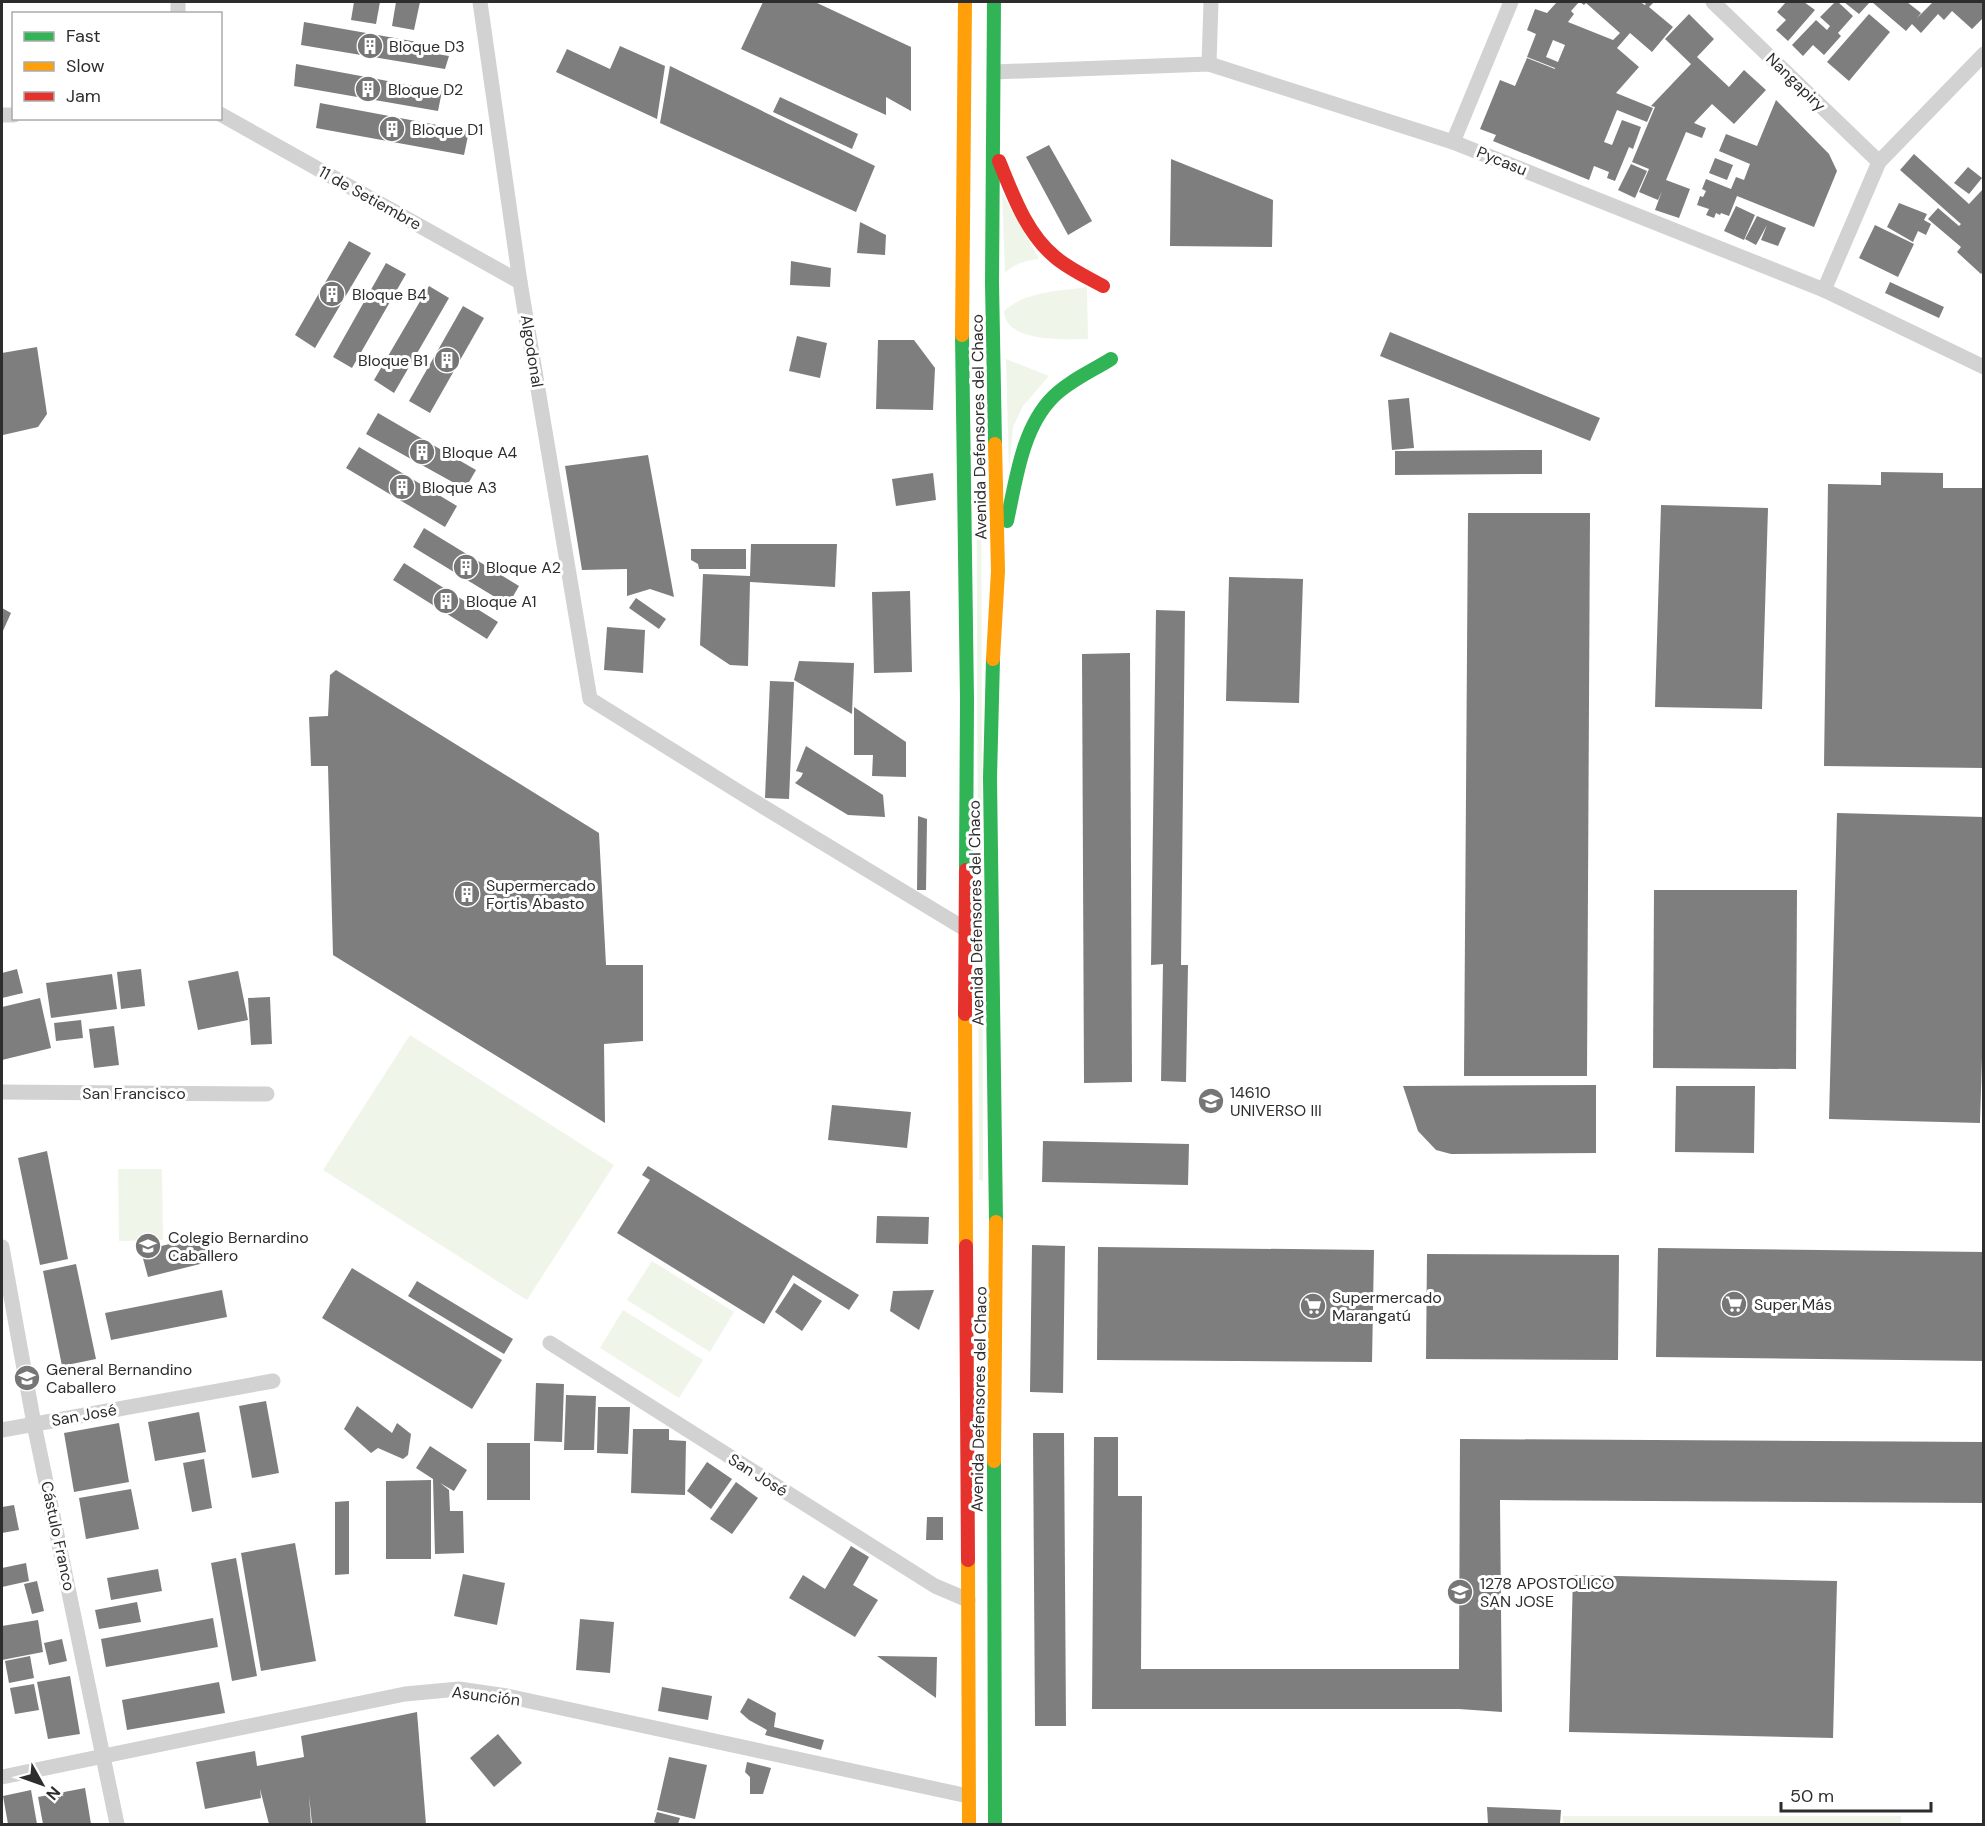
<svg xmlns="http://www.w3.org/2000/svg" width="1985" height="1826" font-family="'DM Sans',sans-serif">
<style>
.green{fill:#f0f5ea}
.building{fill:#7e7e7e;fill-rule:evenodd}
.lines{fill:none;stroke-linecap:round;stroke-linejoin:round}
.street{stroke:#d2d2d2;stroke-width:15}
.fast{stroke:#30b455;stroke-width:14}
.slow{stroke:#ff9f0a;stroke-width:14}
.jam{stroke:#e5322d;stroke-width:14}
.labels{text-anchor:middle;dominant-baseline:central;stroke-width:6;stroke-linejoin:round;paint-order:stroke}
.poi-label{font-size:16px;fill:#2d2d2d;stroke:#fff;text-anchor:start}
.street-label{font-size:16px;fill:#2d2d2d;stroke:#fff}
</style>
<rect width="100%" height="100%" fill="#fff"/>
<g class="green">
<path d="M1002 193 1039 259C1026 260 1014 264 1005 273Z"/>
<path d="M1087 287 1088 339C1065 339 1005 343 1004 311 1026 291 1059 291 1087 287Z"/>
<path d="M978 348H980L981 406 983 1181 979 1180 976 350Z"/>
<path d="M1006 359 1049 376 1023 406 1013 427 1009 472Z"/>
<path d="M410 1035 614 1165 527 1300 323 1170Z"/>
<path d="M118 1169H162L163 1240 119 1241Z"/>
<path d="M652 1261 734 1312 710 1352 627 1300Z"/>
<path d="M623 1310 703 1360 679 1398 600 1348Z"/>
<rect x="1563" y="1816" width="338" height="8"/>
</g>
<g class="building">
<path d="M354 2H380L376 24 351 20Z"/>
<path d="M396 2H420L414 30 392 26Z"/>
<path d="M763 2H815L911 47V111L886 97V115L741 49Z"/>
<path d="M1557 2H1579L1571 11 1574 14 1568 22 1613 40 1620 33 1586 3 1584 5 1580 2H1640L1645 5 1646 4 1643 2H1654L1649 7 1673 27 1652 52 1630 33 1617 48 1639 67 1616 93 1653 108 1647 122 1617 110 1604 142 1612 145 1622 120 1641 127 1633 149 1629 147 1615 181 1607 178 1609 172 1594 166 1589 180 1493 141 1496 135 1480 129 1500 80 1515 86 1527 58 1555 69V68L1527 57 1536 34 1527 30 1535 9 1547 13ZM1553 40 1565 45 1558 62 1546 57Z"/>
<path d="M1786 2H1804L1815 10 1788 41 1776 30 1786 20 1777 12Z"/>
<path d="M1835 2H1838L1853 16 1838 33 1841 36 1824 55 1813 45 1803 56 1792 45 1816 20 1827 30 1830 26 1820 17Z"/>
<path d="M1844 2H1870L1859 14Z"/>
<path d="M1872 2H1907L1921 13 1917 18 1933 2H1984V17L1972 29 1952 11 1944 20 1938 14 1921 33 1912 24 1906 31Z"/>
<path d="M1689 14 1714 39 1697 57 1729 87 1744 70 1766 90 1734 124 1712 104 1694 123 1706 128 1702 138 1686 132 1666 180 1690 189 1679 218 1655 210 1662 191 1658 200 1639 192 1649 169 1632 162 1655 107 1651 106 1691 64 1665 39Z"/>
<path d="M1869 14 1890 32 1849 81 1827 62Z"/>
<path d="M304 22 440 46 437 54 449 56 445 69 301 45Z"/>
<path d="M620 46 665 66 657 119 556 72 567 49 610 69Z"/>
<path d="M296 64 442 91 438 111 294 86Z"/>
<path d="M670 66 875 166 856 212 660 123Z"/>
<path d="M780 97 858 134 852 149 773 112Z"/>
<path d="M1776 100 1829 154 1837 171 1814 227 1737 196 1729 216 1721 213 1720 215 1716 213 1714 218 1706 215 1709 209 1697 205 1700 196 1703 197 1706 191 1702 189 1706 179 1731 189 1736 177 1744 180 1750 164 1719 151 1726 134 1757 146Z"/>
<path d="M320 103 469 131 464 155 316 128Z"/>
<path d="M1049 145 1092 221 1068 235 1026 157Z"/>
<path d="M1914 154 1969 204 1984 188V271L1981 274 1957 252 1961 247 1928 219 1938 208 1959 226 1961 224 1900 170Z"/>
<path d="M1715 158 1733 165 1727 180 1709 173Z"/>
<path d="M1171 159 1273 200 1272 247 1170 246Z"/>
<path d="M1631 164 1647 171 1635 198 1618 190Z"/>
<path d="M1968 167 1982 178 1969 194 1954 183Z"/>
<path d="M1899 203 1927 214 1924 220 1931 224 1926 235 1918 231 1913 242 1887 227Z"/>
<path d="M1736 206 1755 215 1744 240 1724 231Z"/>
<path d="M1757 216 1786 228 1778 246 1761 240 1767 225 1756 245 1745 239Z"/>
<path d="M860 222 886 235 885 255 857 253Z"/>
<path d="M1875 225 1914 244 1898 277 1859 258Z"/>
<path d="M349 241 371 253 315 348 295 335Z"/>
<path d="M791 261 831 268 830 287 790 285Z"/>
<path d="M386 263 406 274 352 368 333 357Z"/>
<path d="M1890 282 1944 307 1939 318 1885 293Z"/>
<path d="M429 286 449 298 394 393 374 380Z"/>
<path d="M463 306 484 318 430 413 409 401Z"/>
<path d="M1390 332 1600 418 1590 441 1380 356Z"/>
<path d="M797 336 827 343 820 378 789 371Z"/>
<path d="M878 340H914L935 368 933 410 876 409Z"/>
<path d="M37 347 47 414 38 427 3 435 2 353Z"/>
<path d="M1409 398 1414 448 1392 450 1388 400Z"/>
<path d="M378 413 476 470 465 489 366 434Z"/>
<path d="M359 447 457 506 445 527 346 468Z"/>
<path d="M1542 450V474L1395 475V451Z"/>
<path d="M648 455 674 597 650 589 627 596V569L582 570 565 466Z"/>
<path d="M1881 472 1943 473V488H1984V768L1824 766 1828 484 1881 485Z"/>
<path d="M933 473 936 500 896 506 892 479Z"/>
<path d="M1661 505 1768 508 1762 709 1655 707Z"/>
<path d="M1468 513H1590L1587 1076H1464Z"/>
<path d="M424 528 519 586 508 605 413 547Z"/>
<path d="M751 544H837L835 587 750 582 748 666 730 665 700 645 703 574 750 576Z"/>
<path d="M691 549H746V569H699L698 564 691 560Z"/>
<path d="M404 563 498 622 487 639 393 580Z"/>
<path d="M1229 577 1303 579 1299 703 1226 701Z"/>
<path d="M910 591 912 672 874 673 872 592Z"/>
<path d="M636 598 666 619 659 629 629 608Z"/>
<path d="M2 608 11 613 2 633Z"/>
<path d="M1156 610 1185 611 1181 965H1188L1186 1082 1161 1081 1163 964 1151 965Z"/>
<path d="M607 627 645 630 643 673 604 670Z"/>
<path d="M1130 653 1132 1082 1084 1083 1082 654Z"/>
<path d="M799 661 854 663 852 714 794 680Z"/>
<path d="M336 670 599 833 606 965H643V1041L604 1044 605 1123 333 955 328 766H311L309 717 328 716 330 675Z"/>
<path d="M770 681 794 682 789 799 765 798Z"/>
<path d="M854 707 906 742V777L872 776 873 755H854Z"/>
<path d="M806 746 883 795 885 817 848 815 795 783 801 777 803 773 796 771Z"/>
<path d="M1837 813 1984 817V992L1980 1123 1829 1119Z"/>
<path d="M918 816 927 819 926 890H917Z"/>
<path d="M1654 890H1797L1796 1069 1653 1068Z"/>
<path d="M17 969 23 993 2 998V973Z"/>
<path d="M141 969 145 1006 121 1009 117 972Z"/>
<path d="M238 971 248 1020 198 1030 188 981Z"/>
<path d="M112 974 117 1009 51 1018 46 983Z"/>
<path d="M270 997 272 1044 251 1045 248 998Z"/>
<path d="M40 998 51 1048 2 1060V1007Z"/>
<path d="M81 1020 83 1038 56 1041 54 1023Z"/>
<path d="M114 1026 119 1065 94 1068 89 1029Z"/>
<path d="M1596 1085V1153L1451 1154 1436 1150 1418 1131 1403 1086Z"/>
<path d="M1676 1086H1755L1754 1153 1675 1152Z"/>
<path d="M832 1105 911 1112 907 1148 828 1140Z"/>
<path d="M1043 1141 1189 1144 1188 1185 1042 1182Z"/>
<path d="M47 1151 68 1259 40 1265 18 1158Z"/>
<path d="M648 1166 859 1295 849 1310 793 1275 764 1324 617 1233 650 1180 642 1175Z"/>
<path d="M877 1216 929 1217 928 1244 876 1243Z"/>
<path d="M206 1235 212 1261 148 1277 141 1251Z"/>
<path d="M1032 1245 1065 1246 1063 1393 1030 1392Z"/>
<path d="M1098 1247 1374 1250 1372 1362 1097 1360Z"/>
<path d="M1658 1248 1984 1252V1361L1656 1357Z"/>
<path d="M1427 1254 1619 1255 1618 1360 1426 1359Z"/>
<path d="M76 1264 96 1359 62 1366 43 1271Z"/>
<path d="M352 1268 502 1360 472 1409 322 1318Z"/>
<path d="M417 1281 513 1339 504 1354 408 1296Z"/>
<path d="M794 1283 822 1301 802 1331 775 1312Z"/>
<path d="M222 1290 227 1317 111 1340 105 1313Z"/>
<path d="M934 1290 919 1330 890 1311 893 1291Z"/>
<path d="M536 1383 564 1384 562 1442 534 1441Z"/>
<path d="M566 1395 596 1396 594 1450H564Z"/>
<path d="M266 1401 279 1473 252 1478 239 1406Z"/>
<path d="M357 1406 392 1433 397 1423 411 1434 408 1455 403 1459 378 1448 371 1453 344 1429Z"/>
<path d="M598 1407H630L628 1454 597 1453Z"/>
<path d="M199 1412 206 1452 155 1461 148 1422Z"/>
<path d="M119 1423 129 1482 74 1492 64 1433Z"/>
<path d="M633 1429H669V1440L686 1441 685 1495 631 1493Z"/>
<path d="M1033 1433H1064L1066 1726H1035Z"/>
<path d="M1094 1437H1118V1496H1142L1141 1669H1459L1460 1439 1984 1442V1503L1500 1500 1502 1712 1459 1709H1092Z"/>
<rect x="487" y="1443" width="43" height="57"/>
<path d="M430 1446 467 1470 454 1491 440 1483 449 1490 450 1511H463L464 1553 435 1554 433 1479 416 1468Z"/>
<path d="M204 1459 212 1508 192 1512 183 1463Z"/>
<path d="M707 1462 732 1479 711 1509 687 1491Z"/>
<path d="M431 1480V1559H386V1481Z"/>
<path d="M736 1482 758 1498 732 1534 710 1519Z"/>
<path d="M131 1489 139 1529 86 1539 79 1498Z"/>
<path d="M349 1501V1574L335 1575V1502Z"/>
<path d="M14 1505 19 1530 2 1533V1507Z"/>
<path d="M927 1517H943V1540H926Z"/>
<path d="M295 1543 316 1661 261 1671 241 1553Z"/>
<path d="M851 1546 869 1557 853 1585 878 1600 855 1637 789 1598 803 1575 825 1589Z"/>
<path d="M236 1558 257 1676 232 1681 211 1563Z"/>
<path d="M26 1563 29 1581 2 1587V1568Z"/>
<path d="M158 1569 162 1591 111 1600 107 1578Z"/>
<path d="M463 1574 505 1583 497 1625 454 1616Z"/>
<path d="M1573 1575 1837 1581 1833 1738 1569 1732Z"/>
<path d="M37 1581 44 1611 32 1614 24 1584Z"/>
<path d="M137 1602 141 1622 99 1629 95 1610Z"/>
<path d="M213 1618 218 1647 106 1667 101 1639Z"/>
<path d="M580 1619 614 1622 610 1673 576 1670Z"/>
<path d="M38 1620 43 1652 2 1660V1626Z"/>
<path d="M62 1639 67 1661 49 1665 44 1643Z"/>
<path d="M30 1656 34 1678 9 1683 5 1661Z"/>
<path d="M877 1656 937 1657 936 1698Z"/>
<path d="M70 1676 80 1734 48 1739 37 1682Z"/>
<path d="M219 1682 225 1713 127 1730 122 1700Z"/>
<path d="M34 1684 39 1710 15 1714 10 1688Z"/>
<path d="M662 1687 712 1696 708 1720 658 1711Z"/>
<path d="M748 1698 776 1713 774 1727 824 1740 821 1750 765 1735 767 1730 749 1720 740 1712Z"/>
<path d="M417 1712 426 1824H312L309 1795 311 1824H269L260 1789 261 1798 205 1809 196 1762 255 1751 257 1766 304 1757 301 1736Z"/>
<path d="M498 1734 522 1763 494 1787 470 1758Z"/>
<path d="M669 1757 707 1765 695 1819 657 1810Z"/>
<path d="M747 1762 771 1768 763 1794H750V1777L745 1772Z"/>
<path d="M85 1788 91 1824H43L38 1797Z"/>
<path d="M31 1790 37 1824H8L3 1796Z"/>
<path d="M1487 1807 1561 1810 1560 1824H1488Z"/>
<path d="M657 1812 680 1818 678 1824H659L654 1822Z"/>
</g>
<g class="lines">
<g class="street">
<path d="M178 2V14"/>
<path d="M480 2 520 282 590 699 744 795 965 929"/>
<path d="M1713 2 1879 162"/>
<path d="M1209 64 1211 2"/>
<path d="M994 72 1209 64 1453 142 1824 290 1984 367"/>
<path d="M220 114 520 282"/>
<path d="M2 115H14"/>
<path d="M1453 142 1511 2"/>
<path d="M1824 290 1879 162 1984 54"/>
<path d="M2 1092 267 1094"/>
<path d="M2 1247 34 1424 117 1824"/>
<path d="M550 1343 935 1586 968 1600"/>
<path d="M2 1430 273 1381"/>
<path d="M2 1777 405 1694 459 1689 507 1696 968 1796"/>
</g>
<g class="fast">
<path d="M994 2 992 283 995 444"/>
<path d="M962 335 967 700 966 870"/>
<path d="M1007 521C1016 480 1022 428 1053 397 1069 381 1092 371 1111 359"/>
<path d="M993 659 990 778 996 1222"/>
<path d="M994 1461 995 1824"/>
</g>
<g class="slow">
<path d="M962 335 965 2"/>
<path d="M993 659 998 571 995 444"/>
<path d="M965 1014 966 1246"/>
<path d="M994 1461 996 1222"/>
<path d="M968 1560 969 1824"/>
</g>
<g class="jam">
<path d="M999 161C1013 195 1026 233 1055 257 1069 269 1087 277 1103 286"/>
<path d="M965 1014 966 870"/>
<path d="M966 1246 968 1560"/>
</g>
</g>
<defs>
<g id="building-disc" transform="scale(1.35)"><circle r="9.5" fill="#767676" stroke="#fff"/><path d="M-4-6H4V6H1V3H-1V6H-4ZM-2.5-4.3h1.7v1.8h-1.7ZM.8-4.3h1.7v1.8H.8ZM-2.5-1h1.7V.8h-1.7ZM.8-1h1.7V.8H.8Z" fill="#fff"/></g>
<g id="school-disc" transform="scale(1.35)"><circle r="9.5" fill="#767676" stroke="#fff"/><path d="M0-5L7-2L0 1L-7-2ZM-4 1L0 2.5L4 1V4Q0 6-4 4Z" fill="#fff"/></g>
<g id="supermarket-disc" transform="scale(1.35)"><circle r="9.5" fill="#767676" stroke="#fff"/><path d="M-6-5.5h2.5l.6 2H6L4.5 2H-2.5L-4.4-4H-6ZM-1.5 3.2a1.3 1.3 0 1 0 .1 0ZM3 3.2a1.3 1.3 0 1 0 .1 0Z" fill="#fff"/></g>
</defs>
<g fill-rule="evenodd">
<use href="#building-disc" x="370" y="46"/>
<use href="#building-disc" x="368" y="89"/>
<use href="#building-disc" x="392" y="129"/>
<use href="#building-disc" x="332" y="294"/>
<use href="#building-disc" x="447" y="360"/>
<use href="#building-disc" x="422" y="452"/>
<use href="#building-disc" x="402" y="487"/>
<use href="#building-disc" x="466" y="567"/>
<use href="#building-disc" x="446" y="601"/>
<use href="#building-disc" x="467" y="894"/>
<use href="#school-disc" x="1211" y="1101"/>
<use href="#school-disc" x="148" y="1246"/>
<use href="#supermarket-disc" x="1734" y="1304"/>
<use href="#supermarket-disc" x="1313" y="1306"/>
<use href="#school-disc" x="27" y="1378"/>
<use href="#school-disc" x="1460" y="1592"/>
</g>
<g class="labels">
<g class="poi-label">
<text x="389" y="46">Bloque D3</text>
<text x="388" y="89">Bloque D2</text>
<text x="412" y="129">Bloque D1</text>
<text x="352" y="294">Bloque B4</text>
<text x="428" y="360" text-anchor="end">Bloque B1</text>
<text x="442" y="452">Bloque A4</text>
<text x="422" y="487">Bloque A3</text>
<text x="486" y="567">Bloque A2</text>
<text x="466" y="601">Bloque A1</text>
<text x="486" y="885">Supermercado<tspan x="486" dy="18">Fortis Abasto</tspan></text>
<text x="1230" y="1092">14610<tspan x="1230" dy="18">UNIVERSO III</tspan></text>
<text x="168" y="1237">Colegio Bernardino<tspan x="168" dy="18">Caballero</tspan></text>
<text x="1332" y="1297">Supermercado<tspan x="1332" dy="18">Marangatú</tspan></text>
<text x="1754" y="1304">Super Más</text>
<text x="46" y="1369">General Bernandino<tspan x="46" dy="18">Caballero</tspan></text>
<text x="1480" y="1583">1278 APOSTOLICO<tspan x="1480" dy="18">SAN JOSE</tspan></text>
</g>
<g class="street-label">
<text transform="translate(1796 82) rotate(44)">Nangapiry</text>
<text transform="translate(1502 161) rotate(22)">Pycasu</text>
<text transform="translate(370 198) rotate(29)">11 de Setiembre</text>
<text transform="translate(532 351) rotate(81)">Algodonal</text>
<text transform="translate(979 427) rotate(-91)">Avenida Defensores del Chaco</text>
<text transform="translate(976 913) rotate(-91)">Avenida Defensores del Chaco</text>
<text x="134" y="1093">San Francisco</text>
<text transform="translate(979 1399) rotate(-89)">Avenida Defensores del Chaco</text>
<text transform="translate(84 1415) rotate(-10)">San José</text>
<text transform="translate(758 1475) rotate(32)">San José</text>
<text transform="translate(58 1536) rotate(78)">Cástulo Franco</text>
<text transform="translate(486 1696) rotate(7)">Asunción</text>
</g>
</g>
<rect width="1985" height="1826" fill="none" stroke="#2d2d2d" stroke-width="6"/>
<rect x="12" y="12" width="210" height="108" fill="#ffffff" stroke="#ababab" stroke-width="1.5"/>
<rect x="24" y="32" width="30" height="9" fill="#30b455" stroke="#ababab" stroke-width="1.5"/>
<text x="66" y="42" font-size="18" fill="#2d2d2d">Fast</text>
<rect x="24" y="62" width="30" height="9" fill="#ff9f0a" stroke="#ababab" stroke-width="1.5"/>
<text x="66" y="72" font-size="18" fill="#2d2d2d">Slow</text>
<rect x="24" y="92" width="30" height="9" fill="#e5322d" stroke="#ababab" stroke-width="1.5"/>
<text x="66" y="102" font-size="18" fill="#2d2d2d">Jam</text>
<g transform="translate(42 1784) rotate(130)" stroke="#ffffff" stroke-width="4.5" paint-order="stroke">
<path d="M0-4.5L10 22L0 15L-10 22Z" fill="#2d2d2d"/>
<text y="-9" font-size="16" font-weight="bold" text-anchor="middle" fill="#2d2d2d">N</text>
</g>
<path d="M1781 1802v9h150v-9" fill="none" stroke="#2d2d2d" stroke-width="3"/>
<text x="1790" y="1802" font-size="18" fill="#2d2d2d" stroke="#ffffff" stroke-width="4.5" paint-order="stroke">50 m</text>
</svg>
